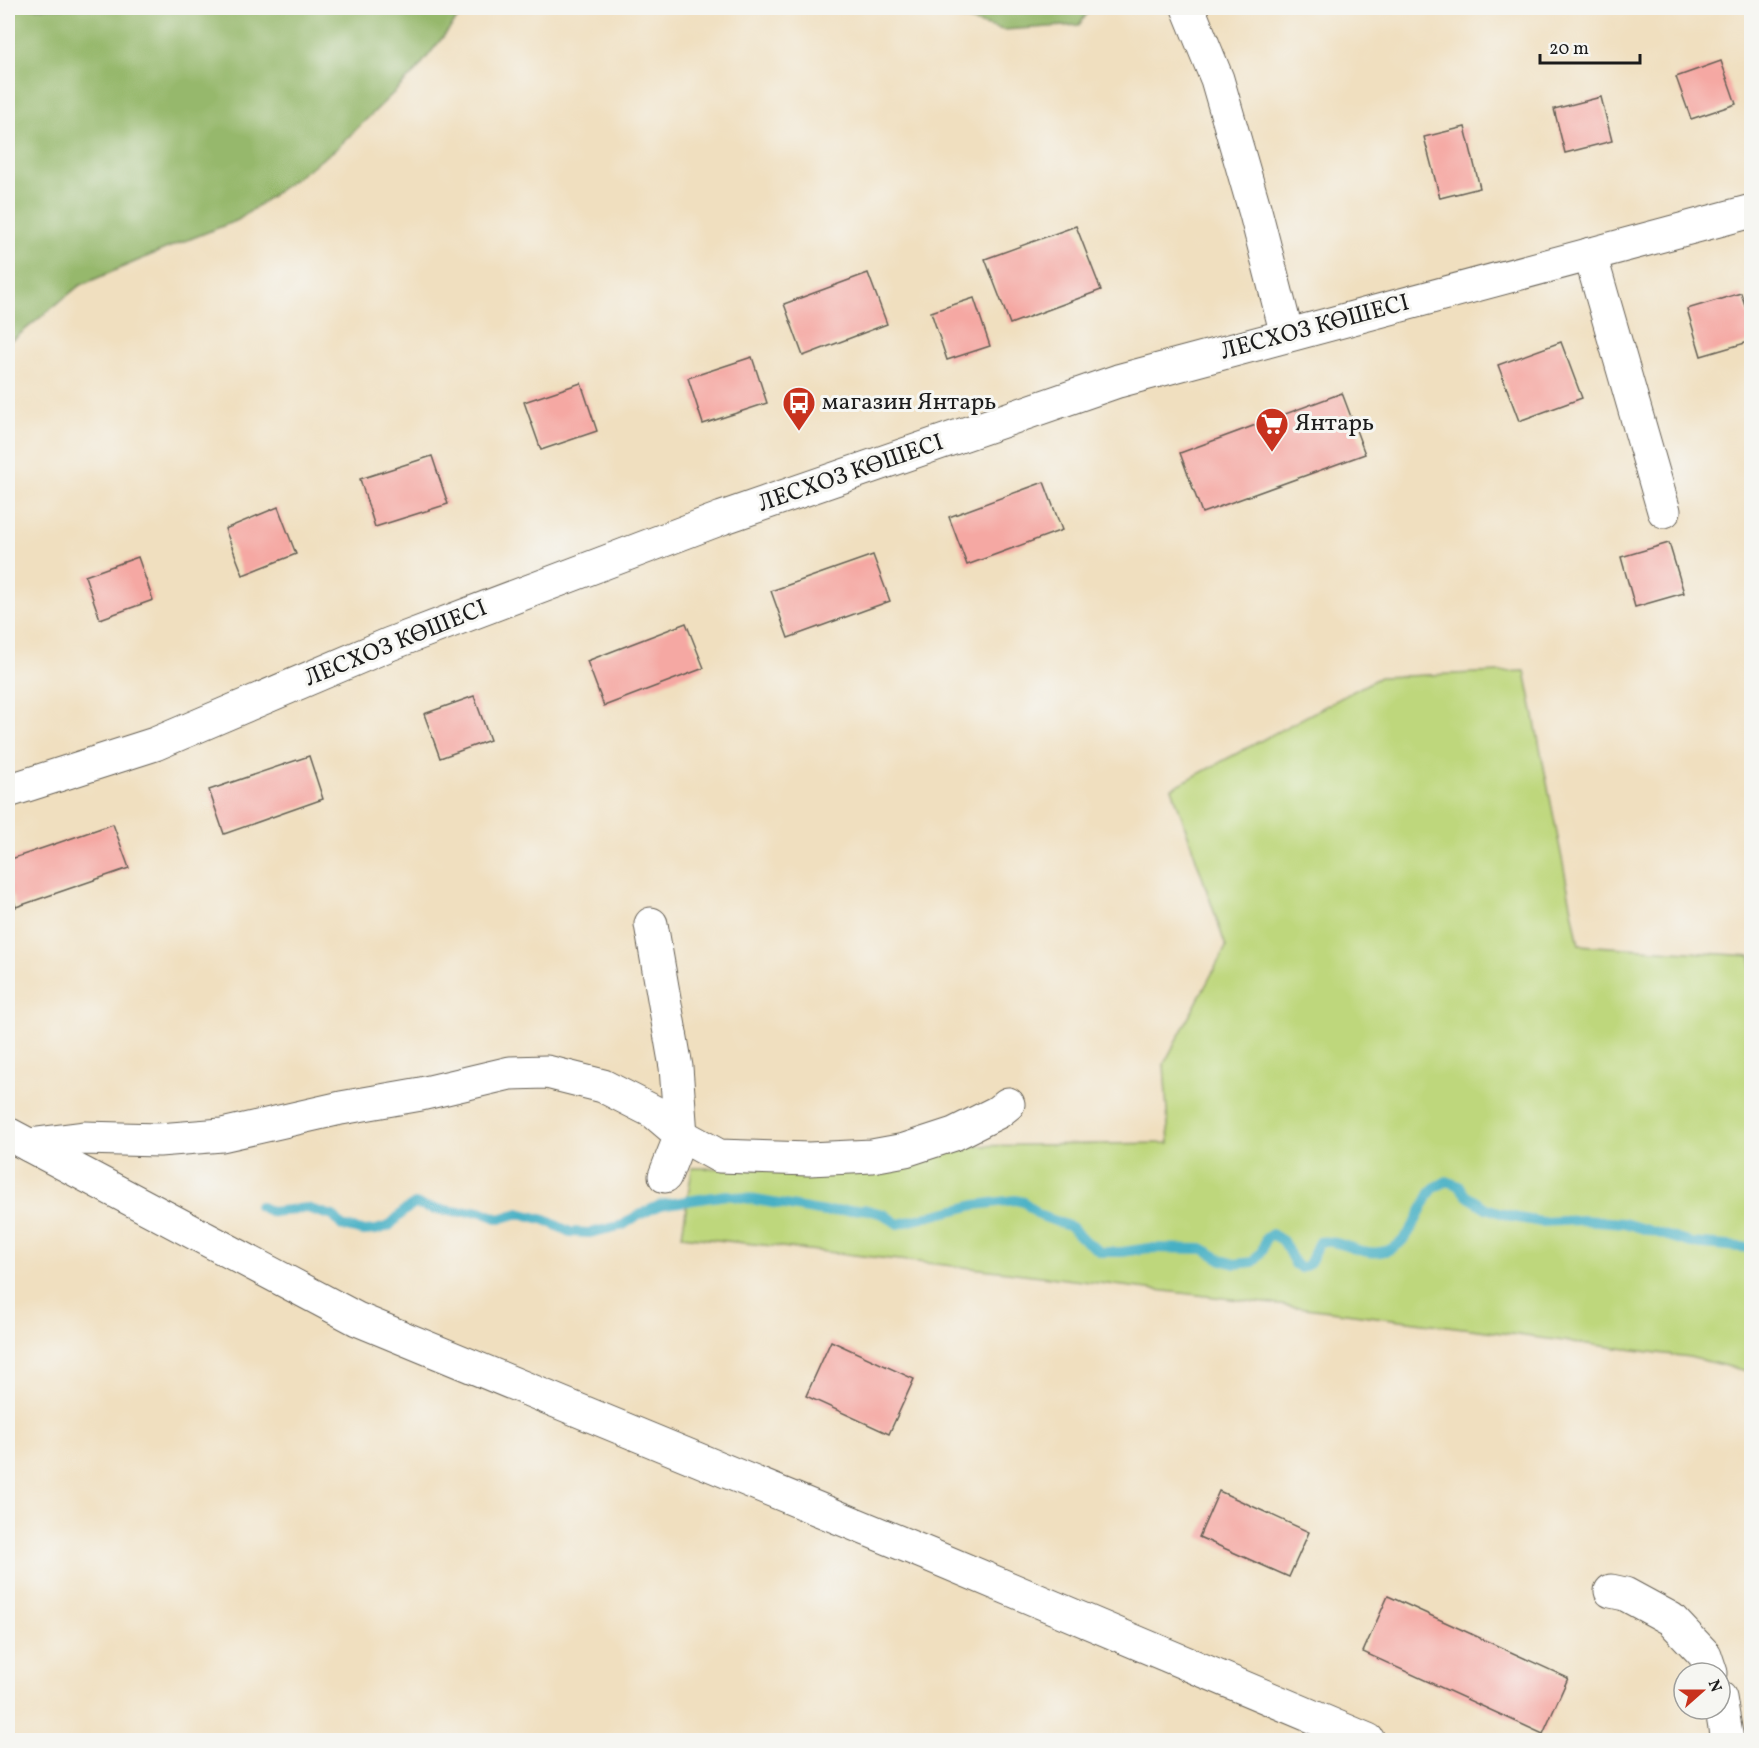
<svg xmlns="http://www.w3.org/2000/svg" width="1759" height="1748" font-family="Vollkorn,serif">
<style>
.green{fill:#bed77c;stroke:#6d7a4c;stroke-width:1.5}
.forest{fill:#96b86c;stroke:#596a44;stroke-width:1.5}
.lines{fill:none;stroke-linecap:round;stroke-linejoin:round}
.stream{stroke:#46b0c5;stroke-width:10}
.building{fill:#f5a8a3}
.minor-casing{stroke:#666055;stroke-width:35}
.minor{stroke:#fff;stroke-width:33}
.labels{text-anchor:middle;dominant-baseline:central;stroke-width:6;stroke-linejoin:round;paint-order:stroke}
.street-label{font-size:24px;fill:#1c1c1c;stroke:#f6f6f2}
.poi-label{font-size:24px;fill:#1c1c1c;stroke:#f6f6f2;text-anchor:start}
</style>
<rect width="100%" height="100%" fill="#f6f6f2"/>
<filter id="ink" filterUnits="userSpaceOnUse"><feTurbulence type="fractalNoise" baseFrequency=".0167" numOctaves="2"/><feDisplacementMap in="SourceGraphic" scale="12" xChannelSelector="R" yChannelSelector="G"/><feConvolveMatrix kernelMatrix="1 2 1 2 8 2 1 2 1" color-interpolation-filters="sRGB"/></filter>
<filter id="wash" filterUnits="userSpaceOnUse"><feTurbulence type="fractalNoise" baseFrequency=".008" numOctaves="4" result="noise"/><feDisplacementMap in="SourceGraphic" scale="24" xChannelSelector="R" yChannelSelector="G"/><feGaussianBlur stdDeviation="1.35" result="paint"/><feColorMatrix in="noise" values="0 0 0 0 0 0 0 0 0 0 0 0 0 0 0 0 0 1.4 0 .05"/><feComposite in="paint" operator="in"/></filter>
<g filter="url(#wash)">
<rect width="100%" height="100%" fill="#f0dfbf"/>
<path class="green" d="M1525 671 1579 945 1751 956V1372L1689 1357 1330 1311 999 1271 682 1236 692 1168 836 1170 965 1146 1169 1143 1164 1064 1226 947 1172 788 1380 677Z"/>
<g class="forest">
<path d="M8 8H466L416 71 336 149 238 220 165 249 79 286 15 338 8 341Z"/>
<path d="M923 8H1091L1079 25 1003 30Z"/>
</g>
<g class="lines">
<path class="stream" d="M259 1206 272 1212 307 1208 313 1210 333 1216 342 1226 363 1231 376 1230 389 1226 404 1211 415 1204 429 1208 459 1212 480 1211 499 1219 519 1213 545 1220 570 1232 590 1233 623 1225 635 1217 660 1205 727 1195 825 1212 864 1209 883 1214 898 1224 975 1205 1015 1200 1024 1202 1039 1215 1071 1227 1085 1241 1101 1252H1122L1149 1248 1204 1249 1222 1260 1235 1264 1253 1262 1262 1251 1266 1238 1272 1234 1283 1241 1295 1264 1301 1268C1315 1264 1312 1252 1319 1242 1331 1240 1344 1245 1355 1249 1403 1264 1411 1228 1430 1193L1434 1188 1447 1181 1459 1186 1467 1196 1486 1208 1513 1217 1541 1222 1583 1220 1624 1223 1691 1243 1752 1248"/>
</g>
<g id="blocks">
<g class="building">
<path d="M1721 61 1736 104 1691 119 1676 77Z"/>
<path d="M1601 97 1612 141 1565 153 1554 109Z"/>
<path d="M1465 127 1480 188 1440 198 1424 137Z"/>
<path d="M1076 226 1101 290 1010 324 985 259Z"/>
<path d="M868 273 887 324 803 356 784 304Z"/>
<path d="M1741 293 1752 326V341L1701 356 1687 309Z"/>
<path d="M974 298 990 346 947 360 931 312Z"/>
<path d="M1561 342 1582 398 1519 421 1498 365Z"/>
<path d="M752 357 767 403 703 424 688 378Z"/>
<path d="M581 383 597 431 541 450 524 402Z"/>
<path d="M1342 393 1365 454 1202 513 1180 453Z"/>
<path d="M432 456 448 504 375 527 360 479Z"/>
<path d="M1044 482 1062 530 967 565 949 517Z"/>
<path d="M278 507 296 554 243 575 225 529Z"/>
<path d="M1669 543 1684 593 1635 607 1621 557Z"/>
<path d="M873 555 890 601 788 638 771 591Z"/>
<path d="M138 557 153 600 100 619 85 576Z"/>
<path d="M686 623 704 668 604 706 587 661Z"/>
<path d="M474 696 490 740 440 758 424 714Z"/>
<path d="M309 756 323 799 224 834 209 790Z"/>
<path d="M113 824 129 868 16 907 8 883V860Z"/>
<path d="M831 1341 914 1379 889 1434 806 1396Z"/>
<path d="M1219 1491 1309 1532 1289 1577 1199 1537Z"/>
<path d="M1388 1596 1568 1678 1543 1734 1363 1652Z"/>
</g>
</g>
</g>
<g filter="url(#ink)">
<use href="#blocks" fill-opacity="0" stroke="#666055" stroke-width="1.5"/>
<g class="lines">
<g class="minor-casing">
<g id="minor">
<path d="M1188 8 1217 79 1256 214 1287 335"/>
<path d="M1590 254 1664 511"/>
<path d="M8 791 155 744 390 644 722 518 1118 381 1752 211"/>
<path d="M651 924 676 1067 681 1135 665 1176"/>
<path d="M8 1134 357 1319 932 1556 1368 1740"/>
<path d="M29 1145 84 1138 159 1140 222 1135 341 1108 421 1094 510 1073 547 1072 603 1086 654 1112 681 1135 719 1156 809 1159 872 1156 905 1150 954 1134 998 1112 1008 1104"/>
<path d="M1611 1591 1625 1594 1671 1619 1705 1655 1711 1673"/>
<path d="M1720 1698 1727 1740"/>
</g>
</g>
<use href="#minor" class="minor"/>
</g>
</g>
<defs>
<g id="bus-pin" transform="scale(1.725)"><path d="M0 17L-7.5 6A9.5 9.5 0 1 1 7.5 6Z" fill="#c8321e" stroke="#f6f6f2"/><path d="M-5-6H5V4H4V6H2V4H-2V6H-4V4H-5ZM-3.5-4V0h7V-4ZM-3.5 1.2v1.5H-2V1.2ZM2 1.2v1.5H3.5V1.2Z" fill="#fff"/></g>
<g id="supermarket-pin" transform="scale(1.725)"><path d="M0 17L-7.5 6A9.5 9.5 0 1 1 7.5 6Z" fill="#c8321e" stroke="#f6f6f2"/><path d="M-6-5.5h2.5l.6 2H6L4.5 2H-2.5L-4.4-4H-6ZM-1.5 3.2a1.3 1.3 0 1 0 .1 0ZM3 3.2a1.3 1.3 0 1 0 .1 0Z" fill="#fff"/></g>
</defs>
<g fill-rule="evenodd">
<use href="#bus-pin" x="799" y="403"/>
<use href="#supermarket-pin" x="1272" y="424"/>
</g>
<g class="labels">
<g class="street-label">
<text transform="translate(1315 328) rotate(-15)">ЛЕСХОЗ КӨШЕСІ</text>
<text transform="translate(851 474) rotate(-19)">ЛЕСХОЗ КӨШЕСІ</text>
<text transform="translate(396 644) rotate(-22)">ЛЕСХОЗ КӨШЕСІ</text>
</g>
<g class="poi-label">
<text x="822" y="403">магазин Янтарь</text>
<text x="1295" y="424">Янтарь</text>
</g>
</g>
<rect width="1759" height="1748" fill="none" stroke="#f6f6f2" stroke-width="30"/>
<g transform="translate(1702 1691) rotate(69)"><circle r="28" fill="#f6f6f2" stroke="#9f9f9c" stroke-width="1.5"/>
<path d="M0-4.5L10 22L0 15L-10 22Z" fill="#c8321e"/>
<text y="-9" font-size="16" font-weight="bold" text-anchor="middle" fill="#1c1c1c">N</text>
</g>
<path d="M1540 54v9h100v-9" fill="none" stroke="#1c1c1c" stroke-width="3"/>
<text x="1549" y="54" font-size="18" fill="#1c1c1c" stroke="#f6f6f2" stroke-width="4.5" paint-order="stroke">20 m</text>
</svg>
